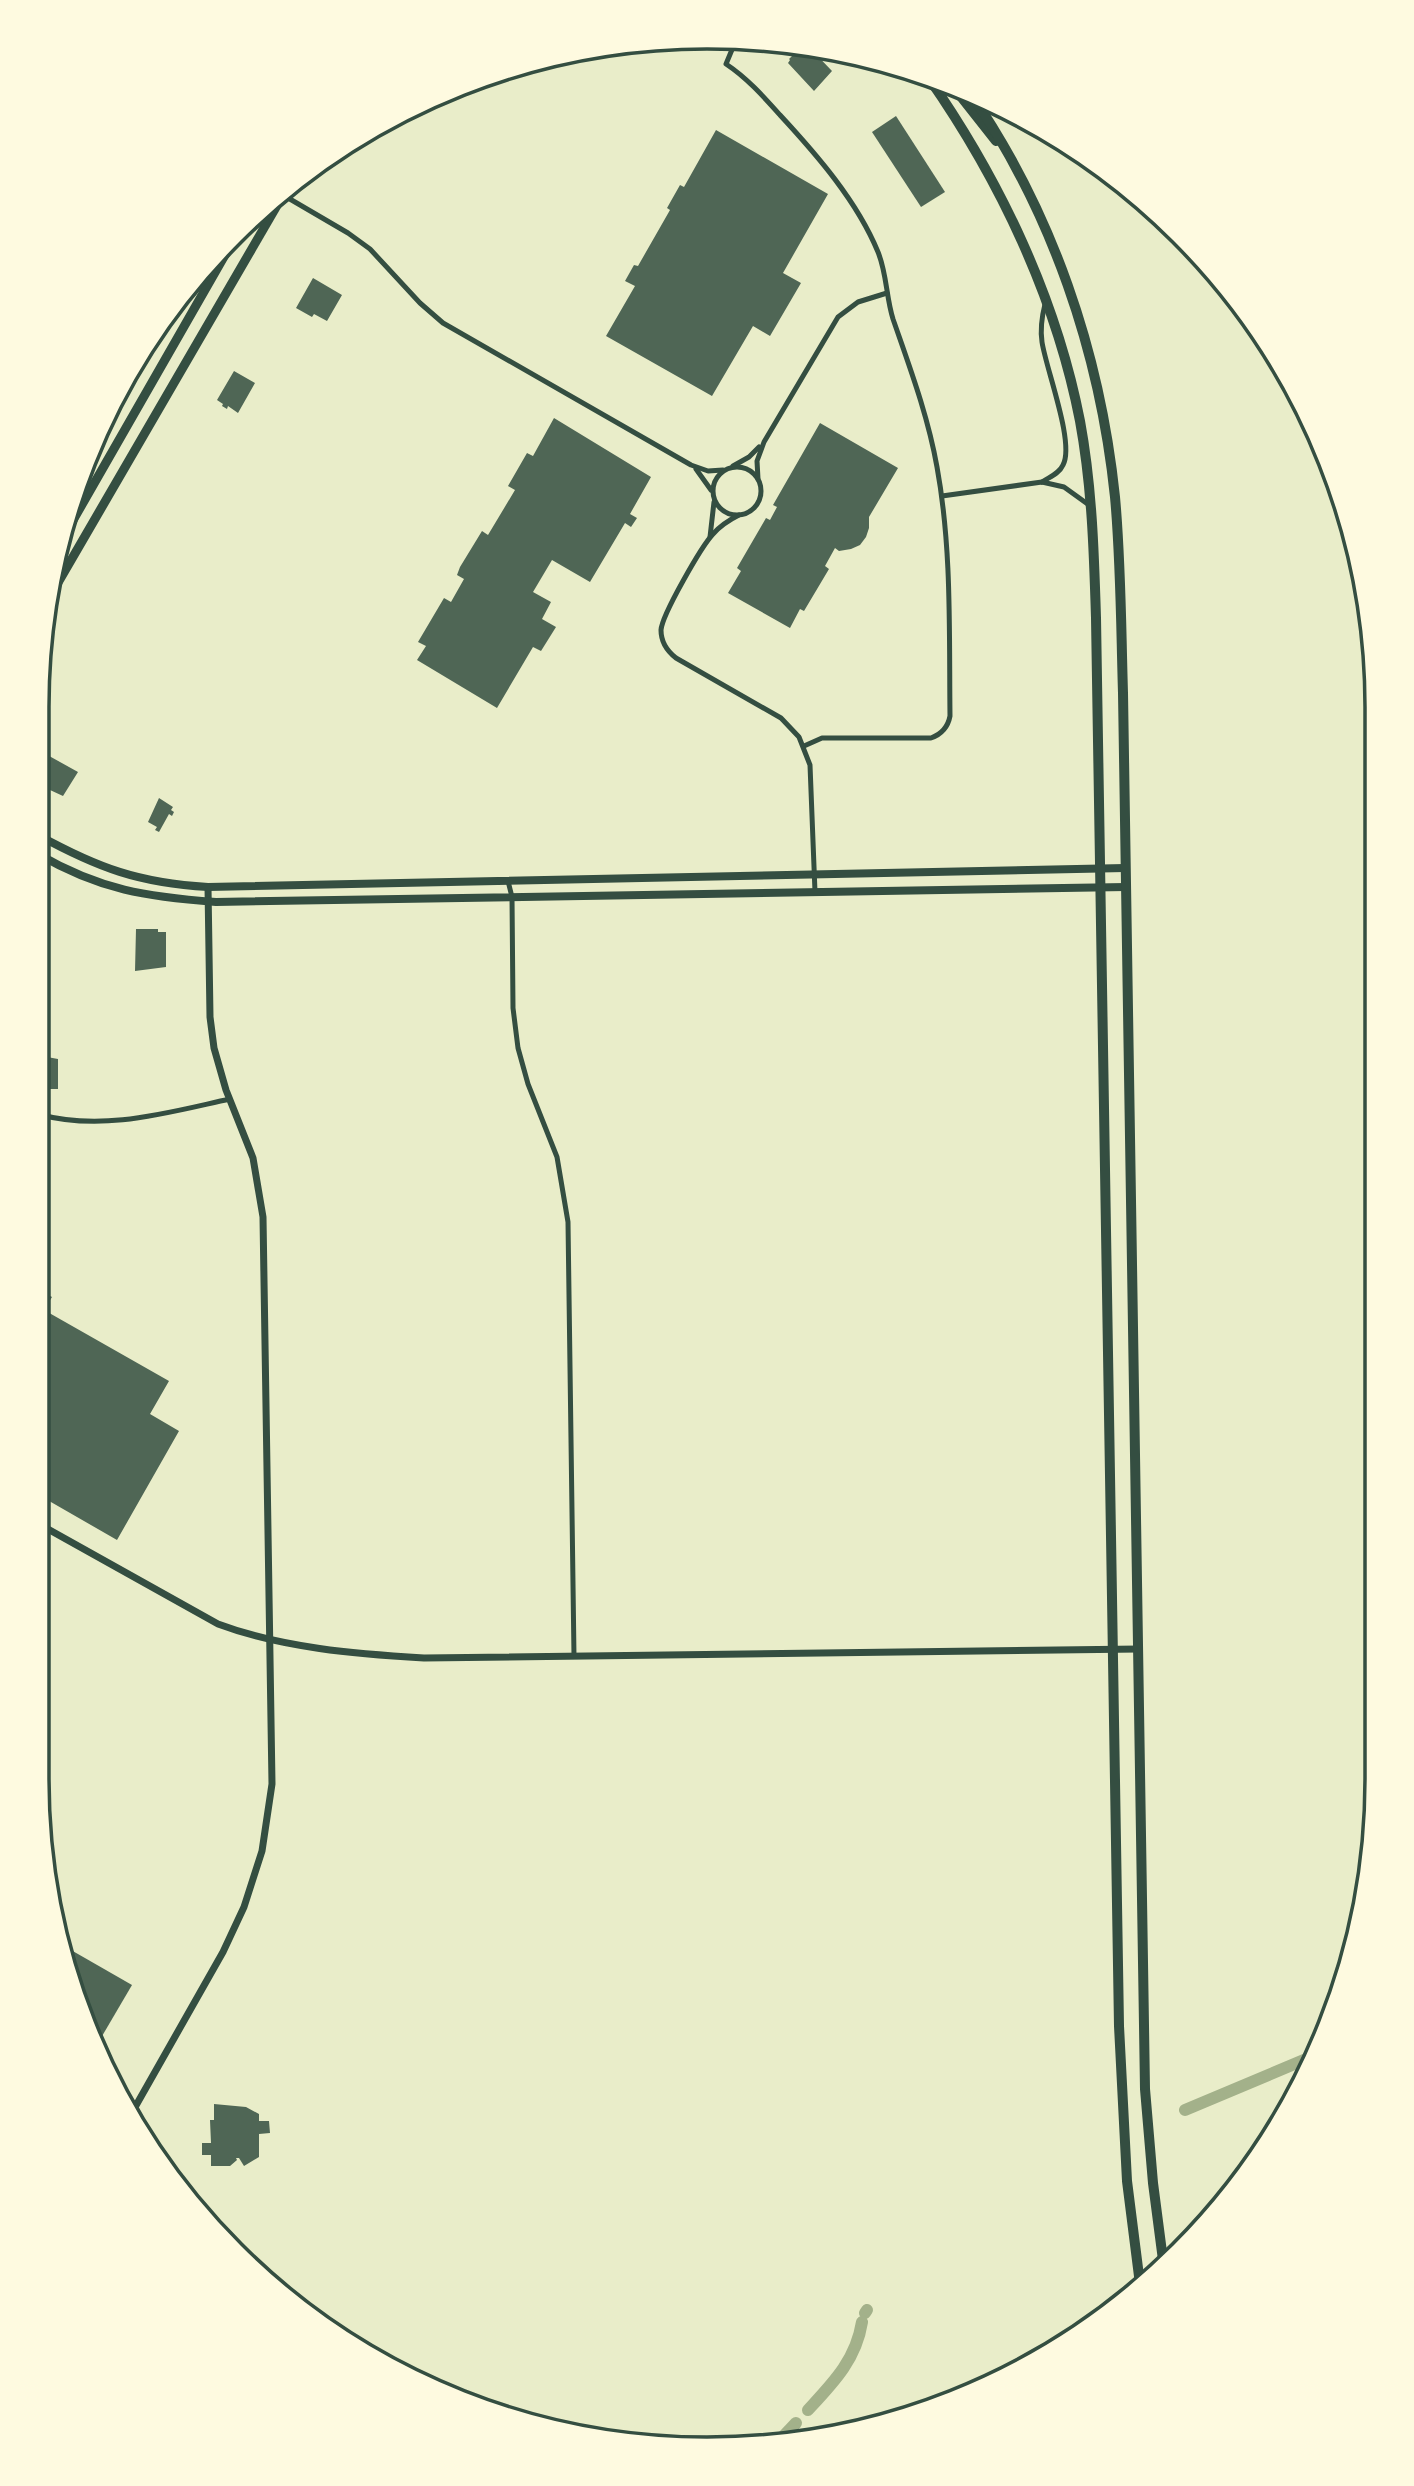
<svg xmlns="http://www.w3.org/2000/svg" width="1414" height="2486" font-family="Cabin,sans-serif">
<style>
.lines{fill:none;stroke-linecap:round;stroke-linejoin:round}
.canal{stroke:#a3b18a;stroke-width:12}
.building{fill:#4f6655}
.minor{stroke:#344e41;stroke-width:5}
.tertiary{stroke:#344e41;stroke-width:7}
.secondary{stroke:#344e41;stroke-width:8}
.primary{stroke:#344e41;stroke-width:9}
.trunk{stroke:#344e41;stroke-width:10}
.rim{fill:none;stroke:#344e41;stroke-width:3.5}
</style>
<rect width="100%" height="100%" fill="#e9edc9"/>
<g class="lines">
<g class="canal">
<path d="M1185 2110 1311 2057"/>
<path d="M865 2313 867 2310"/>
<path d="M808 2410C833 2383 856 2360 862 2322"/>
<path d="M778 2442 796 2423"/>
</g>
</g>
<g class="building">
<path d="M802 46 809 47 832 71 814 91 788 63 790 60 789 59Z"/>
<path d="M896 116 945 192 921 207 872 132Z"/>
<path d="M716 130 828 194 783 273 801 283 770 336 753 326 712 396 606 336 635 286 625 281 634 265 638 266 670 210 667 208 680 185 684 187Z"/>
<path d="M313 278 342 295 327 321 314 314 312 317 296 308Z"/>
<path d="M234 371 255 383 238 413 228 406 227 409 222 406 223 404 217 400Z"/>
<path d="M554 418 651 477 630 514 637 518 631 527 625 523 590 582 552 560 533 592 551 602 542 619 556 627 541 651 533 647 497 708 417 660 426 646 418 642 444 598 451 602 464 579 457 575 460 567 482 531 488 535 515 490 508 486 527 453 533 456Z"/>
<path d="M820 423 898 468 869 517V528L866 537 860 545 851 549 839 551 835 548 825 566 829 569 804 611 800 609 790 628 728 593 741 571 737 568 766 518 770 520 777 507 773 505Z"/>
<path d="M42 752 78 772 63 796 50 790 48 793 38 787V758Z"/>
<path d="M159 798 173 807 171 810 174 812 172 816 169 814 159 832 155 830 157 827 148 822Z"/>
<path d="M136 929H158V932H166V967L135 971Z"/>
<path d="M47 1057 58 1059V1089H38V1065H40V1059H47Z"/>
<path d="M37 1289 52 1297 44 1310 169 1381 150 1414 179 1431 117 1540 37 1494Z"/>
<path d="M64 1946 132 1985 98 2043 72 1994Z"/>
<path d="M214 2104 246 2107 259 2114V2121H269L270 2133 259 2134V2157L244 2166 239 2158H236L237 2160 230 2166H211V2155H202V2143H211L210 2120H214Z"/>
</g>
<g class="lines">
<g class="minor">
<path d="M736 40 726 64C747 78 763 96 780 115 817 155 857 201 878 252 887 274 886 297 893 319 910 368 928 416 937 467 952 549 949 633 950 716 948 727 942 734 931 738H822L804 746"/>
<path d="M283 195 348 233 370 249 420 303 443 323 691 465 708 471 723 470"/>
<path d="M733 466 749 457 759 447"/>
<circle cx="737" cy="491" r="24"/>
<path d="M696 469 711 490"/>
<path d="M758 479 757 461 764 442 838 317 858 302 887 293"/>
<path d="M1042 482C1049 477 1059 474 1063 465 1075 443 1046 369 1042 342 1040 329 1042 316 1045 304"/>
<path d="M942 496 1042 482 1064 487 1089 505"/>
<path d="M739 515C729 520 720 526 713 534 701 547 662 615 661 630 661 642 667 651 676 658L781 718 799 737 810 765 815 892"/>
<path d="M710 537 714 502"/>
<path d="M508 881 512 897 513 1008 518 1048 528 1084 557 1157 568 1222 574 1656"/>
<path d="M38 1114C102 1132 166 1113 230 1099"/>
</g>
<g class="tertiary">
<path d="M37 1523 218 1624C282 1648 356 1654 424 1658L1139 1649"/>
<path d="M134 2109 223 1952 244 1907 262 1851 272 1784 263 1217 253 1158 226 1090 214 1048 210 1017 208 887"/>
</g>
<g class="secondary">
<path d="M38 835C98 868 139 883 208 887L1125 868"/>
<path d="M38 854C100 890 147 897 216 902L1126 887"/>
</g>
<g class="primary">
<path d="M64 536 241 227"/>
<path d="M52 593 286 190"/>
</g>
<g class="trunk">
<path d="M928 77C1000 180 1056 298 1080 421 1092 486 1094 552 1096 618L1119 2026 1127 2181 1140 2284"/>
<path d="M951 84 996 141"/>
<path d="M969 91C1052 211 1100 352 1115 497 1121 562 1121 628 1123 693L1145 2089 1153 2183 1163 2260"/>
</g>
</g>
<path d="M0 0H1414V2486H0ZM707 49H707A658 658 0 0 1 1365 707V1779A658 658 0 0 1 707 2437H707A658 658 0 0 1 49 1779V707A658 658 0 0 1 707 49Z" fill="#fefae0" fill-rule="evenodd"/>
<path class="rim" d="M707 49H707A658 658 0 0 1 1365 707V1779A658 658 0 0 1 707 2437H707A658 658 0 0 1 49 1779V707A658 658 0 0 1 707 49Z"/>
</svg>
